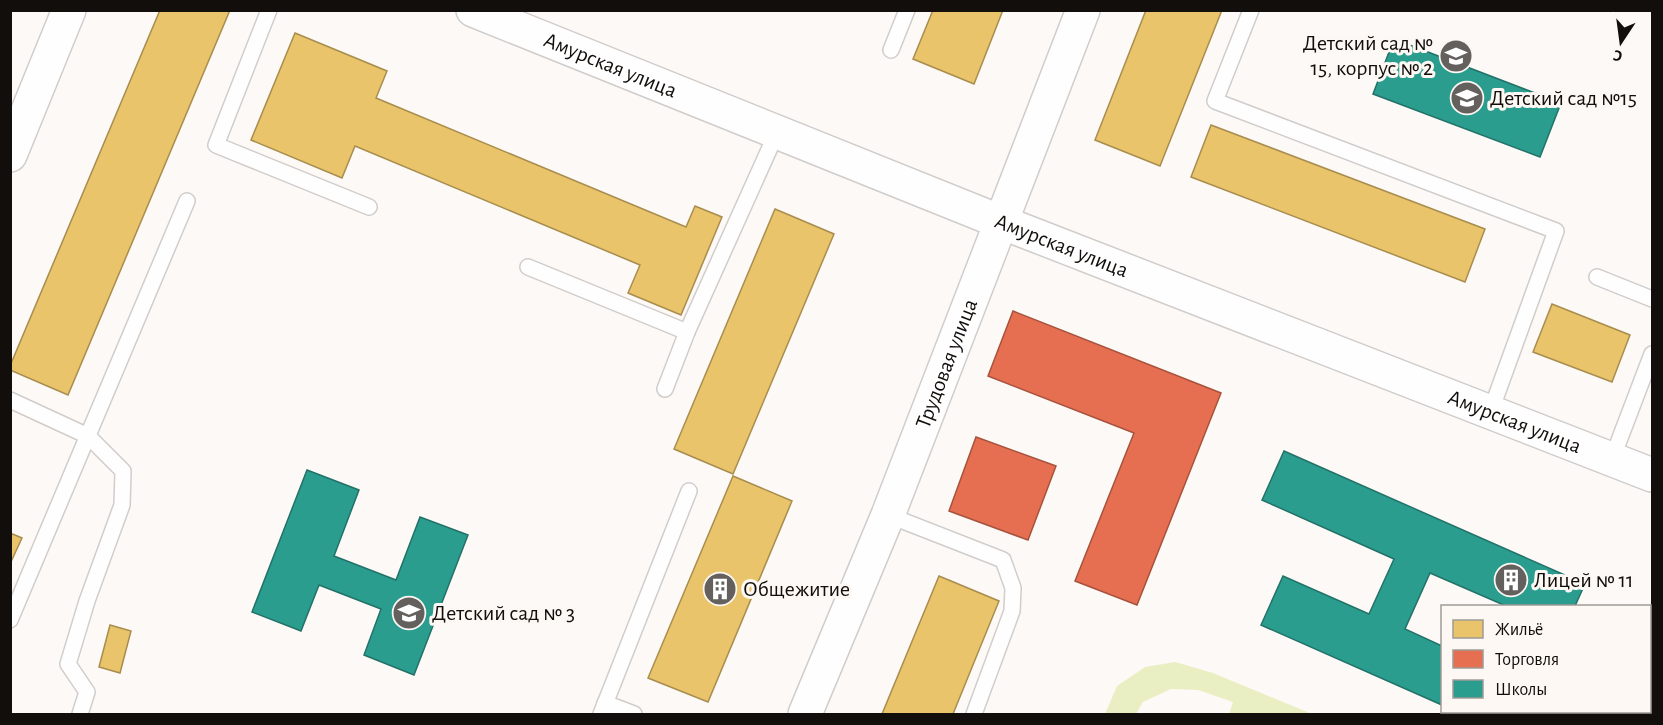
<svg xmlns="http://www.w3.org/2000/svg" width="1663" height="725" font-family="'Alegreya Sans',sans-serif">
<style>
.green{fill:#eaefc3}
.homes{fill:#e9c46a;stroke:#a88d4e;stroke-width:1.5}
.shops{fill:#e76f51;stroke:#a7523c;stroke-width:1.5}
.schools{fill:#2a9d8f;stroke:#227268;stroke-width:1.5}
.lines{fill:none;stroke-linecap:round;stroke-linejoin:round}
.lane-casing{stroke:#d1cdcb;stroke-width:18}
.secondary-casing{stroke:#d1cdcb;stroke-width:36}
.lane{stroke:#fffefe;stroke-width:15}
.secondary{stroke:#fffefe;stroke-width:33}
.labels{text-anchor:middle;dominant-baseline:central;stroke-width:6;stroke-linejoin:round;paint-order:stroke}
.poi-label{font-size:22px;fill:#110e0c;stroke:#fef8f4;text-anchor:start}
.street-label{font-size:22px;fill:#110e0c;stroke:#fef8f4}
</style>
<rect width="100%" height="100%" fill="#fcf9f6"/>
<path class="green" d="M1175 662 1213 673 1312 714H1229L1233 702 1198 690 1171 689 1143 702 1136 714H1105L1117 686 1145 667Z"/>
<g class="homes">
<path d="M160 10H230L68 395 10 370V366Z"/>
<path d="M933 10H1003L974 84 913 59Z"/>
<path d="M1146 10H1222L1160 166 1095 140Z"/>
<path d="M295 33 387 71 376 98 686 227 695 206 722 217 681 315 628 293 640 265 355 146 342 178 251 140Z"/>
<path d="M1211 125 1485 229 1465 282 1191 177Z"/>
<path d="M775 209 834 234 733 474 674 449Z"/>
<path d="M1552 304 1630 335 1612 382 1533 352Z"/>
<path d="M733 476 792 501 708 702 648 678Z"/>
<path d="M10 533 22 538 10 564Z"/>
<path d="M939 576 999 601 953 714H882Z"/>
<path d="M110 625 131 631 120 673 99 667Z"/>
</g>
<g class="shops">
<path d="M1013 311 1221 393 1137 605 1075 581 1134 433 988 376Z"/>
<path d="M976 437 1056 466 1028 540 949 511Z"/>
</g>
<g class="schools">
<path d="M1394 39 1561 103 1540 157 1373 94Z"/>
<path d="M1284 451 1585 584 1575 606H1506L1430 573 1405 629 1442 646V705L1261 625 1283 576 1369 614 1394 559 1262 500Z"/>
<path d="M307 470 359 490 334 556 396 580 420 517 468 535 414 675 364 655 381 609 319 585 301 631 252 612Z"/>
</g>
<g class="lines">
<g class="lane-casing">
<g id="lane">
<path d="M269 10 216 145 369 207"/>
<path d="M1251 10 1215 101 1556 231 1490 413"/>
<path d="M891 50 907 10"/>
<path d="M528 267 687 332"/>
<path d="M1597 277 1652 299"/>
<path d="M665 389 687 332 777 132"/>
<path d="M10 400 88 436 123 471 122 505 87 601 68 664 87 692 80 714"/>
<path d="M1612 459 1652 354"/>
<path d="M888 515 1003 560 1013 588 1012 611 974 714"/>
<path d="M10 620 187 201"/>
<path d="M605 703 634 714"/>
<path d="M601 714 689 491"/>
</g>
</g>
<g class="secondary-casing">
<g id="secondary">
<path id="s1" d="M473 10 1001 222 1652 475"/>
<path d="M10 155 69 10"/>
<path id="s2" d="M805 714 888 515 1083 10"/>
</g>
</g>
<use href="#lane" class="lane"/>
<use href="#secondary" class="secondary"/>
</g>
<defs>
<g id="school-disc" transform="scale(1.725)"><circle r="9.5" fill="#63605e" stroke="#fef8f4"/><path d="M0-5L7-2L0 1L-7-2ZM-4 1L0 2.5L4 1V4Q0 6-4 4Z" fill="#fff"/></g>
<g id="building-disc" transform="scale(1.725)"><circle r="9.5" fill="#63605e" stroke="#fef8f4"/><path d="M-4-6H4V6H1V3H-1V6H-4ZM-2.5-4.3h1.7v1.8h-1.7ZM.8-4.3h1.7v1.8H.8ZM-2.5-1h1.7V.8h-1.7ZM.8-1h1.7V.8H.8Z" fill="#fff"/></g>
</defs>
<g fill-rule="evenodd">
<use href="#school-disc" x="1456" y="56"/>
<use href="#school-disc" x="1467" y="98"/>
<use href="#building-disc" x="1511" y="580"/>
<use href="#building-disc" x="720" y="589"/>
<use href="#school-disc" x="409" y="613"/>
</g>
<g class="labels">
<g class="poi-label">
<text x="1433" y="43" text-anchor="end">Детский сад №<tspan x="1433" dy="25">15, корпус № 2</tspan></text>
<text x="1490" y="98">Детский сад №15</text>
<text x="1534" y="580">Лицей № 11</text>
<text x="743" y="589">Общежитие</text>
<text x="432" y="613">Детский сад № 3</text>
</g>
<g class="street-label">
<text stroke="none"><textPath href="#s1" startOffset="148">Амурская улица</textPath></text>
<text stroke="none"><textPath href="#s1" startOffset="634">Амурская улица</textPath></text>
<text stroke="none"><textPath href="#s2" startOffset="378">Трудовая улица</textPath></text>
<text stroke="none"><textPath href="#s1" startOffset="1120">Амурская улица</textPath></text>
</g>
</g>
<rect width="1663" height="725" fill="none" stroke="#110e0c" stroke-width="24"/>
<rect x="1441" y="605" width="210" height="108" fill="#fef8f4" stroke="#9f9a97" stroke-width="1.5"/>
<rect x="1453" y="620" width="30" height="18" fill="#e9c46a" stroke="#9f9a97" stroke-width="1.5"/>
<text x="1495" y="635" font-size="18" fill="#110e0c">Жильё</text>
<rect x="1453" y="650" width="30" height="18" fill="#e76f51" stroke="#9f9a97" stroke-width="1.5"/>
<text x="1495" y="665" font-size="18" fill="#110e0c">Торговля</text>
<rect x="1453" y="680" width="30" height="18" fill="#2a9d8f" stroke="#9f9a97" stroke-width="1.5"/>
<text x="1495" y="695" font-size="18" fill="#110e0c">Школы</text>
<g transform="translate(1621 42) rotate(193)" stroke="#fef8f4" stroke-width="4.5" paint-order="stroke">
<path d="M0-4.5L10 22L0 15L-10 22Z" fill="#110e0c"/>
<text y="-9" font-size="16" font-weight="bold" text-anchor="middle" fill="#110e0c">С</text>
</g>
</svg>
